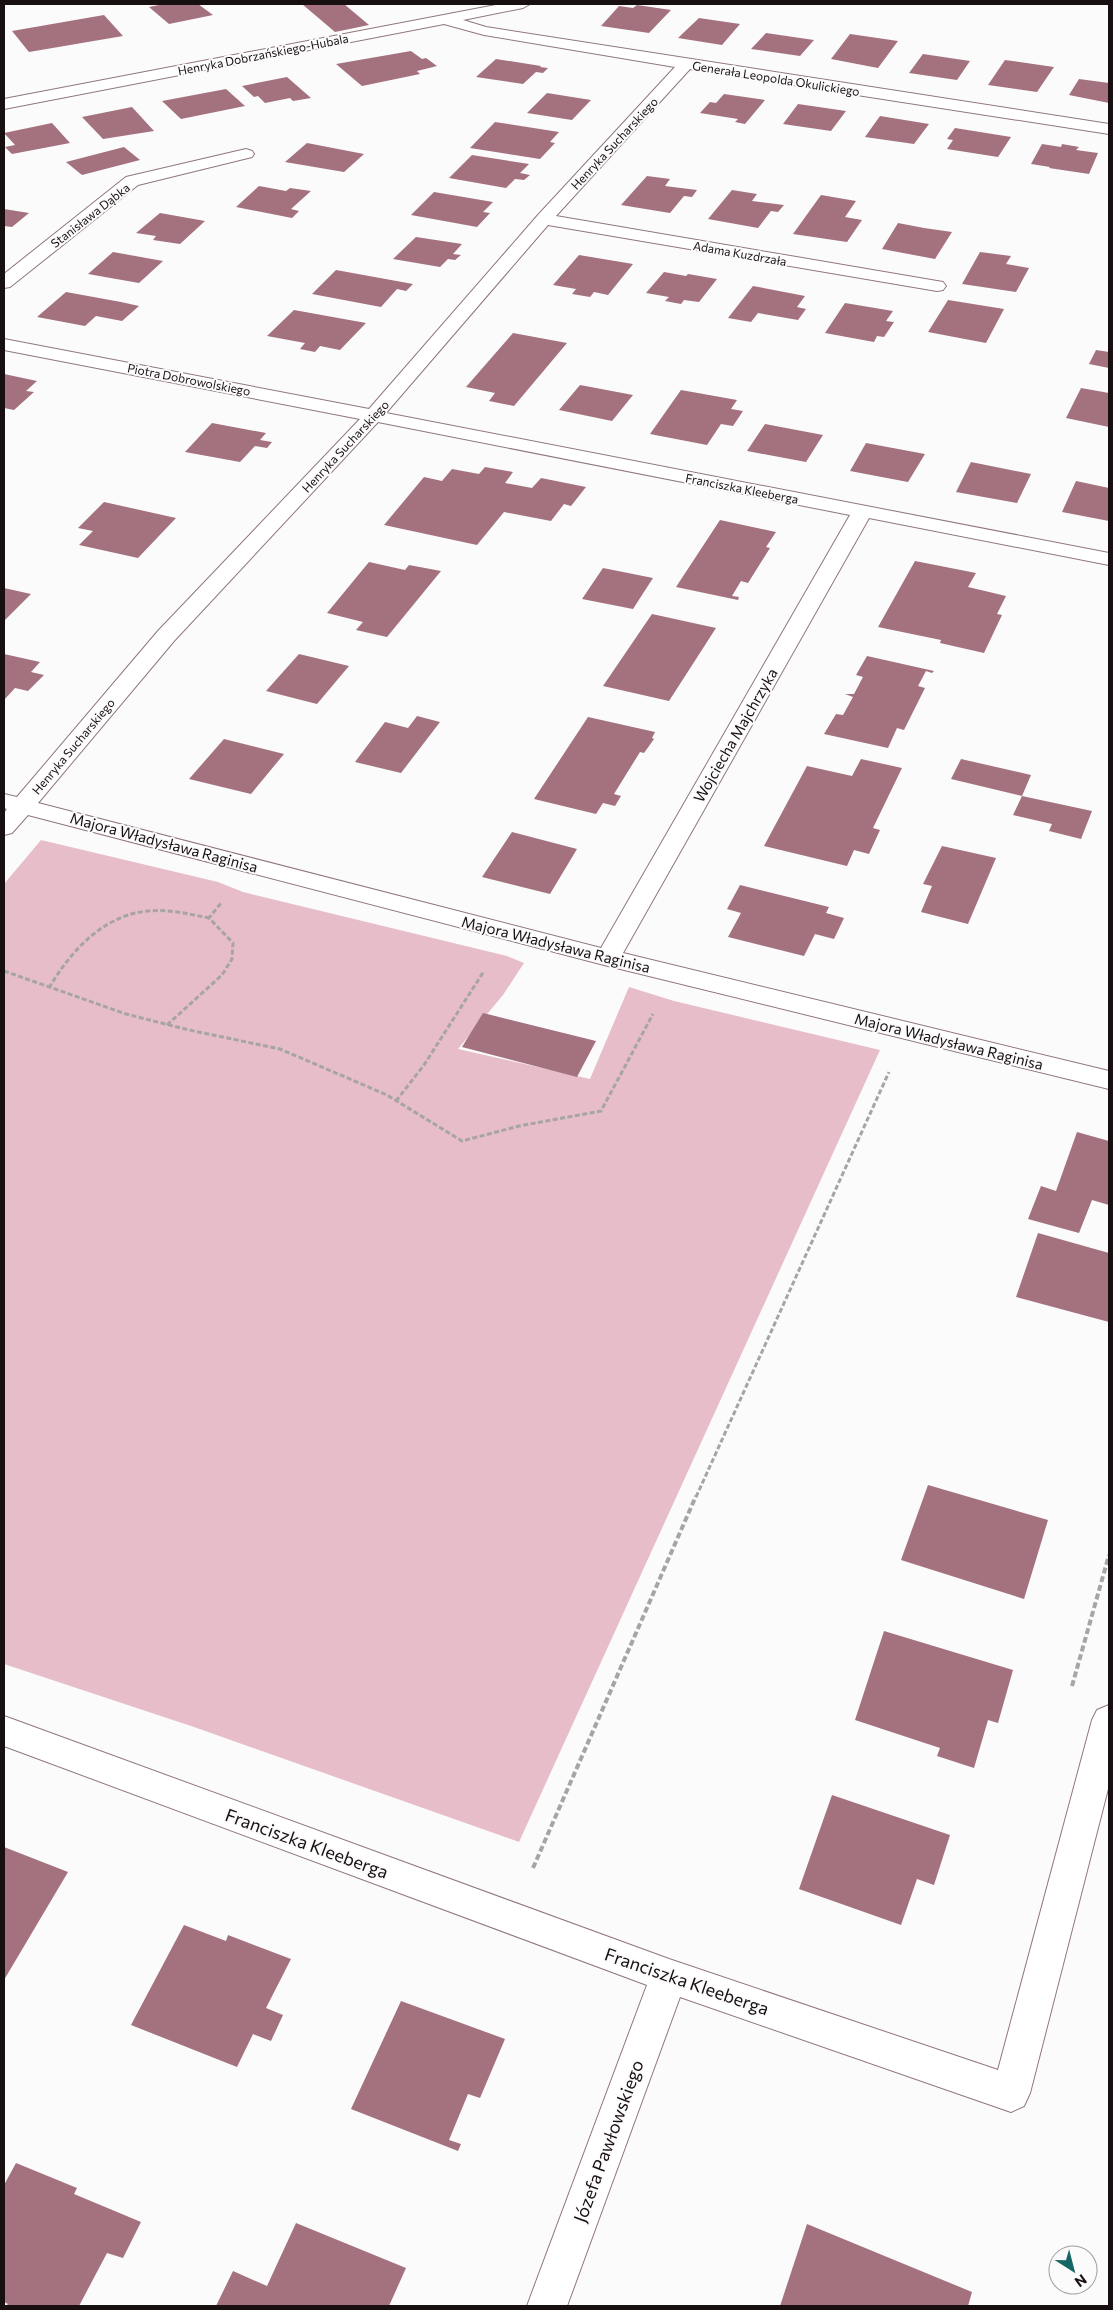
<svg xmlns="http://www.w3.org/2000/svg" width="1113" height="2310" font-family="Commissioner,sans-serif">
<style>
.green{fill:#e6bdc8}
.building{fill:#a4717f}
.lines{fill:none;stroke-linecap:round;stroke-linejoin:round}
.minor-casing{stroke:#90777d;stroke-width:2}
.path-far1{stroke:#a7a4a4;stroke-width:3;stroke-dasharray:5 2.5;stroke-linecap:butt}
.path{stroke:#a7a4a4;stroke-width:4;stroke-dasharray:6 3;stroke-linecap:butt}
.minor{fill:#fff;fill-rule:evenodd}
.labels{text-anchor:middle;dominant-baseline:central;stroke-width:4;stroke-linejoin:round;paint-order:stroke}
.far-street-label{font-size:12px;fill:#180f11;stroke:#fbfbfb}
.street-label{font-size:15px;fill:#180f11;stroke:#fbfbfb}
.near-street-label{font-size:18px;fill:#180f11;stroke:#fbfbfb}
</style>
<rect width="100%" height="100%" fill="#fbfbfb"/>
<path class="green" d="M41 840 218 882 243 892 507 956 524 963 503 995 458 1049 590 1079 629 987 674 1001 880 1050 519 1842 194 1727 4 1664V884Z"/>
<g class="building">
<path d="M164 4H198L213 15 169 24 149 7Z"/>
<path d="M302 4H344L369 25 335 32Z"/>
<path d="M637 5 671 10 649 33 601 26 619 6 633 8Z"/>
<path d="M104 15 123 36 29 52 12 31Z"/>
<path d="M699 18 740 24 722 45 678 38Z"/>
<path d="M766 33 814 40 800 56 751 49Z"/>
<path d="M850 34 898 41 878 68 831 59Z"/>
<path d="M411 51 422 59 426 58 437 66 417 71 420 74 362 86 336 64Z"/>
<path d="M923 54 970 61 957 80 909 73Z"/>
<path d="M496 59 541 66 540 67 548 68 543 73 536 72 523 84 476 77Z"/>
<path d="M1005 60 1054 67 1037 92 988 85Z"/>
<path d="M287 77 311 98 293 101 290 98 265 103 258 96 254 97 242 86Z"/>
<path d="M1079 79 1109 83V103L1069 95Z"/>
<path d="M226 89 245 106 181 119 162 101Z"/>
<path d="M547 93 591 100 572 120 527 113Z"/>
<path d="M724 94 765 100 745 124 735 122 738 119 700 113 710 102 716 103Z"/>
<path d="M798 104 846 111 831 131 783 124Z"/>
<path d="M132 107 154 131 103 139 82 117Z"/>
<path d="M880 116 929 124 914 144 865 137Z"/>
<path d="M495 122 559 132 550 142 555 143 540 159 470 148Z"/>
<path d="M52 123 70 143 12 154 5 147 15 145 4 133Z"/>
<path d="M955 128 1011 137 998 157 947 149 953 140 947 139Z"/>
<path d="M307 143 364 154 344 172 285 162Z"/>
<path d="M1042 144 1061 147 1062 144 1079 147 1076 150 1098 153 1089 174 1049 168 1050 167 1031 164Z"/>
<path d="M124 147 140 160 82 175 66 162Z"/>
<path d="M472 155 529 164 520 173 530 175 524 180 515 179 506 188 449 178Z"/>
<path d="M647 176 670 179 665 186 697 190 692 197 684 196 670 213 621 205Z"/>
<path d="M259 186 286 191 290 188 311 191 291 209 299 211 292 218 236 207Z"/>
<path d="M732 190 757 194 752 201 784 205 778 212 771 211 758 228 708 219Z"/>
<path d="M434 192 493 202 483 212 490 213 477 227 411 215Z"/>
<path d="M821 195 856 201 845 217 862 220 847 242 793 234Z"/>
<path d="M4 209 29 213 12 227 4 226Z"/>
<path d="M160 213 205 221 180 244 153 240 156 236 136 233Z"/>
<path d="M898 223 924 228 952 232 935 259 882 249Z"/>
<path d="M416 237 462 244 453 254 461 255 455 260 448 259 440 267 393 259Z"/>
<path d="M113 252 163 261 139 283 88 274Z"/>
<path d="M980 252 1011 256 1006 264 1029 268 1016 292 962 284Z"/>
<path d="M579 255 633 264 608 295 594 292 590 297 572 294 576 289 553 285Z"/>
<path d="M336 270 413 284 406 291 397 289 381 307 312 294Z"/>
<path d="M664 272 686 276 688 274 717 279 699 302 684 300 681 304 665 301 669 297 646 293Z"/>
<path d="M753 286 805 296 797 307 806 309 798 320 758 313 751 322 728 318Z"/>
<path d="M66 292 121 302 139 306 122 321 96 316 85 326 37 317Z"/>
<path d="M948 300 1004 309 986 343 928 332Z"/>
<path d="M845 303 893 311 886 321 894 322 884 337 877 336 874 342 825 333Z"/>
<path d="M294 310 366 323 340 350 320 346 315 352 300 349 305 343 267 336Z"/>
<path d="M513 333 567 343 514 406 489 401 495 393 466 387Z"/>
<path d="M1096 350 1109 352V368L1089 364Z"/>
<path d="M4 374 37 381 26 391 34 392 14 410 4 408Z"/>
<path d="M580 385 633 395 612 421 559 410Z"/>
<path d="M1081 388 1109 393V427L1066 418Z"/>
<path d="M681 390 737 400 731 409 743 411 733 426 721 424 707 445 650 434Z"/>
<path d="M212 423 266 433 260 440 272 442 267 448 255 446 240 462 185 452Z"/>
<path d="M765 424 823 435 806 462 747 451Z"/>
<path d="M866 443 925 454 908 482 850 471Z"/>
<path d="M971 462 1031 474 1017 503 956 492Z"/>
<path d="M485 467 513 472 505 483 532 488 541 478 586 487 571 506 564 504 551 521 504 512 477 545 384 525 424 477 442 481 452 469 479 474Z"/>
<path d="M1076 481 1109 488V521L1062 512Z"/>
<path d="M104 502 176 518 138 558 79 545 93 531 78 528Z"/>
<path d="M720 520 776 532 766 547 770 548 748 583 741 581 732 596 739 597 738 600 676 587Z"/>
<path d="M915 561 976 573 968 587 1006 596 997 614 1002 615 984 653 940 643 941 640 878 627Z"/>
<path d="M369 562 405 570 409 565 441 571 387 637 356 630 363 622 327 613Z"/>
<path d="M603 568 653 578 633 609 582 599Z"/>
<path d="M4 588 31 594 4 621Z"/>
<path d="M652 614 716 628 669 701 603 686Z"/>
<path d="M4 654 40 662 31 672 44 675 28 691 15 688 4 700Z"/>
<path d="M299 654 349 666 317 704 266 691Z"/>
<path d="M867 656 934 671 932 673 926 671 918 686 925 688 904 730 897 728 888 748 824 734 836 714 843 715 853 697 845 694H854L863 677 856 675Z"/>
<path d="M417 716 440 722 401 773 355 762 385 722 408 728Z"/>
<path d="M588 717 655 732 652 738 654 739 644 753 640 752 614 794 621 796 615 806 603 803 596 814 534 799Z"/>
<path d="M224 739 284 754 251 794 189 779Z"/>
<path d="M861 759 902 768 873 828 880 830 869 854 854 850 847 866 764 846 807 766 852 776Z"/>
<path d="M961 759 1031 775 1022 796 1092 811 1081 839 1049 831 1052 824 1013 815 1022 796 951 779Z"/>
<path d="M512 832 577 849 550 894 482 877Z"/>
<path d="M942 846 996 858 968 924 921 912 932 886 923 884Z"/>
<path d="M740 885 829 907 826 913 844 918 834 939 815 934 804 956 728 937 741 913 727 909Z"/>
<path d="M483 1013 596 1041 577 1077 462 1047Z"/>
<path d="M1077 1132 1109 1141V1205L1092 1200 1079 1233 1028 1219 1041 1186 1056 1191Z"/>
<path d="M1038 1233 1109 1253V1322L1016 1297Z"/>
<path d="M928 1485 1048 1520 1024 1599 901 1560Z"/>
<path d="M884 1631 1013 1670 998 1723 988 1720 974 1768 937 1756 940 1748 855 1720Z"/>
<path d="M832 1795 950 1835 934 1885 917 1879 901 1925 799 1889Z"/>
<path d="M4 1847 68 1872 4 1980Z"/>
<path d="M184 1925 226 1941 228 1935 291 1959 266 2008 283 2015 271 2041 253 2034 237 2067 131 2025Z"/>
<path d="M401 2001 505 2039 480 2098 468 2094 449 2140 461 2144 458 2151 351 2109Z"/>
<path d="M16 2163 77 2188 74 2194 141 2222 123 2258 107 2253 79 2306H6L8 2304 4 2302V2185Z"/>
<path d="M296 2223 406 2268 389 2306H216L233 2271 267 2286Z"/>
<path d="M807 2224 972 2292 968 2306H780Z"/>
</g>
<g class="lines">
<g class="minor-casing">
<g id="minor">
<path d="M501 4H530L523 8 463 20 486 27 1109 124V134L690 69 556 216 937 281 943 282 946 286 943 290 937 291 548 225 386 413 1109 553V565L869 518 623 953 1109 1071V1089L608 966 28 815 12 833 4 835V813L7 809 4 808V794L17 797 158 631 360 419 4 350V339L369 409 538 215 675 67 484 35 444 24 4 109V99ZM378 422 850 515 601 948 38 803 174 641Z"/>
<path d="M246 149 252 151 254 154 252 157 138 185 10 287 4 288V274L126 177Z"/>
<path d="M1109 1705V1785L1030 2093 1024 2106 1011 2112 680 1997 567 2306H527L647 1985 4 1746V1716L669 1959 998 2070 1092 1720 1097 1710Z"/>
</g>
</g>
<g class="path-far1">
<path d="M4 971 126 1014 189 1030 280 1049 387 1095 462 1141 519 1126 601 1111 653 1014"/>
<path d="M49 988C70 952 103 915 148 911 169 909 189 914 209 918"/>
<path d="M167 1025 222 975 232 959 233 943 209 918 221 903"/>
<path d="M396 1101 424 1065 484 971"/>
<path d="M696 1497 889 1072"/>
</g>
<g class="path">
<path d="M1072 1686 1109 1555"/>
<path d="M533 1868 696 1496"/>
</g>
<use href="#minor" class="minor"/>
</g>
<g class="labels">
<g class="far-street-label">
<text transform="translate(263 54) rotate(-11)">Henryka Dobrzańskiego-Hubala</text>
<text transform="translate(776 78) rotate(9)">Generała Leopolda Okulickiego</text>
<text transform="translate(614 143) rotate(-47)">Henryka Sucharskiego</text>
<text transform="translate(90 215) rotate(-38)">Stanisława Dąbka</text>
<text transform="translate(740 253) rotate(10)">Adama Kuzdrzała</text>
<text transform="translate(189 379) rotate(11)">Piotra Dobrowolskiego</text>
<text transform="translate(345 446) rotate(-47)">Henryka Sucharskiego</text>
<text transform="translate(742 488) rotate(11)">Franciszka Kleeberga</text>
<text transform="translate(73 746) rotate(-50)">Henryka Sucharskiego</text>
</g>
<g class="street-label">
<text transform="translate(735 735) rotate(-60)">Wojciecha Majchrzyka</text>
<text transform="translate(164 842) rotate(15)">Majora Władysława Raginisa</text>
<text transform="translate(556 944) rotate(14)">Majora Władysława Raginisa</text>
<text transform="translate(949 1041) rotate(14)">Majora Władysława Raginisa</text>
</g>
<g class="near-street-label">
<text transform="translate(307 1843) rotate(20)">Franciszka Kleeberga</text>
<text transform="translate(687 1981) rotate(19)">Franciszka Kleeberga</text>
<text transform="translate(608 2141) rotate(-70)">Józefa Pawłowskiego</text>
</g>
</g>
<rect width="1113" height="2310" fill="none" stroke="#180f11" stroke-width="10"/>
<g transform="translate(1073 2270) rotate(144)"><circle r="24" fill="#fbfbfb" stroke="#a09d9d"/>
<path d="M0-4L9 19L0 12L-9 19Z" fill="#176666"/>
<text y="-8" font-size="14" font-weight="bold" text-anchor="middle" fill="#180f11">N</text>
</g>
</svg>
